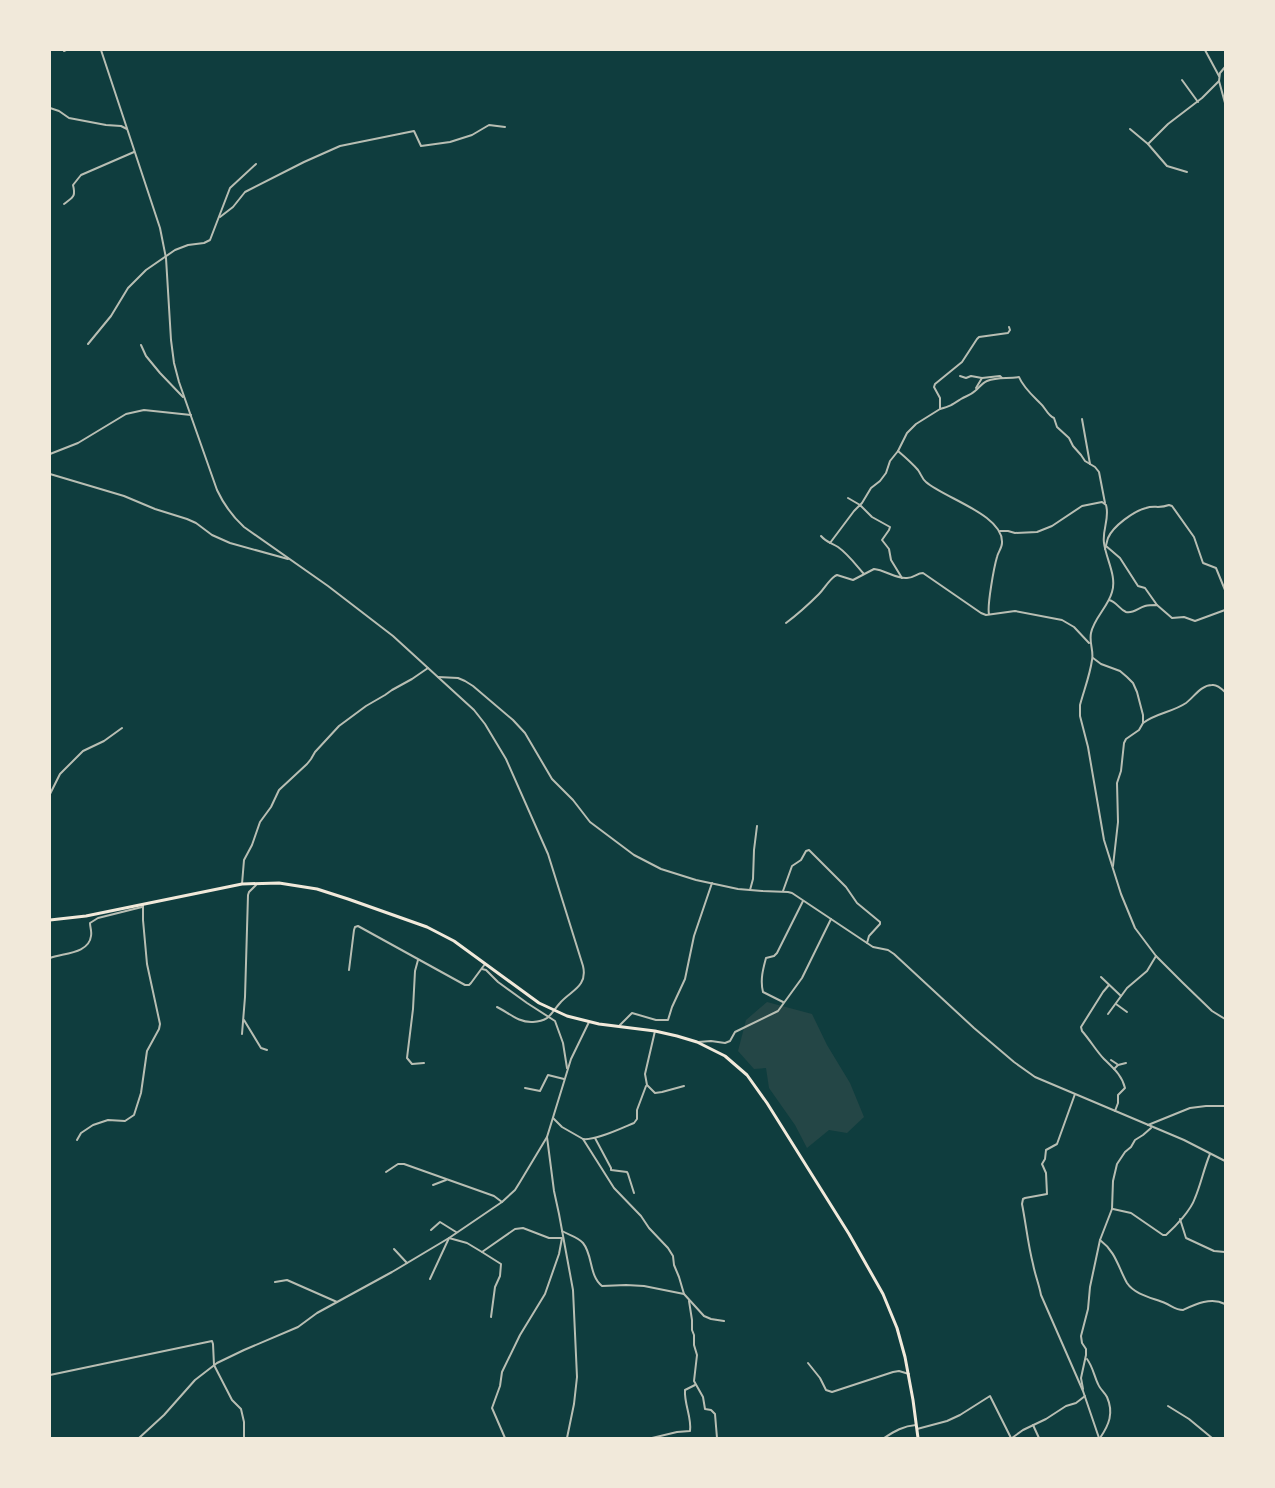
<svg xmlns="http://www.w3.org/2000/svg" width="1275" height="1488" font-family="'Roboto Condensed',sans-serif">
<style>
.green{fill:#244646}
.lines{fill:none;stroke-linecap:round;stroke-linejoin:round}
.minor{stroke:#b8beb3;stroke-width:2}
.primary{stroke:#f1e9da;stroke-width:3}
</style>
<rect width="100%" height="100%" fill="#0f3d3e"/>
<path class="green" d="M767 1002 812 1014 827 1045 850 1083 864 1117 847 1133 829 1130 807 1148 795 1125 769 1088 766 1068 754 1069 738 1051 746 1020Z"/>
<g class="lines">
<g class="minor">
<path d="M101 50 160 228 166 258 171 340 174 363 179 382 217 490C224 505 232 516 244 527L328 586 393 636 474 710 485 724 506 759 548 854 583 966C588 987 570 991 560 1003 550 1014 550 1021 533 1022 519 1023 509 1013 497 1007"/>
<path d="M1205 50 1219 76"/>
<path d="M64 51 66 50"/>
<path d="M1182 80 1198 102"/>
<path d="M1219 81 1225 103"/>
<path d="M50 108 59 111 69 118 106 125 121 126 127 129"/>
<path d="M1130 129 1148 144"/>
<path d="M1187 172 1167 166 1148 144 1168 124 1202 98 1219 81 1220 73 1225 67"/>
<path d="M64 204C73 197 76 197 73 185L81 175 134 152"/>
<path d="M220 217 233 207 245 192 304 162 340 146 414 131 421 146 450 142 472 135 489 125 505 127"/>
<path d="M88 344 111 316 128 288 146 270 175 250 188 245 204 243 210 240 230 188 256 164"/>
<path d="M141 345 146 356 160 373 183 397"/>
<path d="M960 376 966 378 971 376 982 378 1000 376 1002 378"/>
<path d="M976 388 982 378"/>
<path d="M940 409C951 406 952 405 961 399 966 396 971 395 975 391 979 388 982 383 987 381 998 377 1008 379 1019 377 1023 387 1032 395 1040 403 1046 408 1047 415 1054 418L1057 427 1069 438 1073 446 1081 455 1085 461 1095 467 1099 472 1105 503"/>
<path d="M1082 419 1090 464"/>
<path d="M898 451C905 457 912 463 918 470 921 474 922 479 926 482 944 498 1004 515 1002 543 1002 548 998 552 997 557 994 567 987 606 989 614"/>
<path d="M50 454 78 443 126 414 144 410 191 415"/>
<path d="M50 474 124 496 155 509 187 519 196 523 212 535 230 543 288 559"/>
<path d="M848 498 860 505 862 503 871 488 880 481 886 473 890 461 898 451 907 433 916 424 940 409V398L934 387 935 384 962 362 977 339 979 337 1008 333 1010 330 1009 327"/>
<path d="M1000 531H1008L1015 533 1037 532 1052 526 1082 506 1102 502 1106 505C1110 518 1102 530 1104 543 1106 559 1117 576 1112 592 1108 607 1094 618 1091 633 1089 643 1094 651 1092 660 1090 675 1084 690 1080 705V716L1088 747 1104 840 1121 894 1135 928 1156 956 1182 982 1212 1011 1225 1019"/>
<path d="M821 536C826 542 832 543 838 547 848 554 856 565 864 574"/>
<path d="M830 543 854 511 860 505 872 517 890 527 889 530 882 540 889 549 891 560 902 578"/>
<path d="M1106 546 1120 558 1138 586 1145 588 1157 605"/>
<path d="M1105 549C1106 546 1107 541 1108 538 1113 526 1134 511 1146 508 1154 505 1159 509 1169 505L1172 506 1194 537 1203 563 1216 568 1225 590"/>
<path d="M1109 600C1117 602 1119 609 1126 612 1133 614 1138 608 1145 606 1149 605 1153 605 1157 605L1172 618 1184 617 1195 621 1225 610"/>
<path d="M786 623C798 614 809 604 819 594 825 588 828 581 835 576L837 575 853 580 874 569C885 570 896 579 907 578 914 578 917 573 923 573L981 613 986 615 1015 611 1062 620 1074 627 1089 643"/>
<path d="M1093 658 1101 664 1120 671 1127 677 1133 683 1137 692 1143 715V723L1139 730 1126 739 1124 743 1121 771 1117 783 1118 822 1113 866"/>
<path d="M438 677 458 678 465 681 473 686 513 720 525 733 552 779 573 800 590 822 634 855 661 869 696 880 738 889 762 891 788 892 792 893 873 947 888 950 894 954 974 1028 1014 1062 1035 1077 1184 1140 1225 1161"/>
<path d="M1143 723C1156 713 1173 712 1186 703 1194 697 1201 685 1212 685 1217 684 1222 689 1225 692"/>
<path d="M50 794 60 774 83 751 104 741 122 728"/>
<path d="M242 884 244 860 252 845 260 822 271 807 279 790 307 764 311 759 315 752 339 726 366 706 385 695 392 690 412 679 428 668"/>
<path d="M750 890 753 879 754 850 757 826"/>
<path d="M783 891 792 866 801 860 806 851 809 850 846 887 857 903 880 922V924L869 936 867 943"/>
<path d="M50 958C62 953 89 954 91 936 92 932 90 927 90 923L98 918 142 907"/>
<path d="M418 960 415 971 413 1009 407 1058 412 1064 424 1063"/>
<path d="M482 969 486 970 498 982 527 1003 555 1021 563 1043 567 1068"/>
<path d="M349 970 354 930 355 927 358 926 465 985H469L471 983 485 964"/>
<path d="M1101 977 1121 996"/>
<path d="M1109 985 1103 992 1081 1027 1082 1031C1090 1040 1097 1052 1104 1059 1113 1068 1122 1075 1125 1088L1118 1095V1103L1115 1111"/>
<path d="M783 1002 763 992C760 980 763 969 766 958L774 956 777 953 803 901"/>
<path d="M1116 1004 1127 1012"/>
<path d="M1108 1014 1127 988 1147 971 1156 956"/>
<path d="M244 1020 261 1048 267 1050"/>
<path d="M620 1025 632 1013 656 1020H668L672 1007 685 979 694 936 712 883"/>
<path d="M655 1031 645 1074 647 1085 655 1093 662 1092 684 1086"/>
<path d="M242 1034 245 997 248 895 249 892 256 885"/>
<path d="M698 1042 711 1041 725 1043 730 1041 735 1032 778 1011 802 978 831 919"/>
<path d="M1111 1060 1117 1064"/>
<path d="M1114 1069 1118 1065 1126 1063"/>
<path d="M525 1088 540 1091 548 1075 564 1079"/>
<path d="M1075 1094 1057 1144 1046 1150 1045 1159 1042 1164 1046 1173 1047 1194 1025 1198 1023 1199 1022 1204C1026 1224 1028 1245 1033 1264 1035 1275 1039 1284 1041 1295L1083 1391 1099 1438"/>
<path d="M553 1118 562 1127 583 1139 614 1188 641 1216 649 1228 668 1248 673 1256 674 1265 679 1277 684 1294"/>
<path d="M1148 1125 1190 1108 1206 1106H1225"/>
<path d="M595 1138 611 1168V1170L627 1172 628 1174 634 1193"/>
<path d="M583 1139C595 1141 622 1128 634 1123L637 1119V1110L646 1086"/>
<path d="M77 1140 81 1133 93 1125 108 1120 125 1121 134 1115 141 1093 147 1051 159 1029 160 1024 147 964 143 920V904"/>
<path d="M386 1172 398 1164H404L494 1196 502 1202"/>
<path d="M433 1185 446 1180"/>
<path d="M1113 1209 1131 1213 1163 1235H1166C1176 1226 1191 1210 1195 1198 1201 1184 1204 1168 1210 1154"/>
<path d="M1180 1219 1186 1238 1214 1251 1225 1252"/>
<path d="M431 1230 440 1222 456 1232"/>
<path d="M562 1231C569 1235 578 1237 583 1243 593 1255 589 1276 602 1286L626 1285 644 1286 684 1294 704 1316 711 1319 724 1321"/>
<path d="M1100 1240C1116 1252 1118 1267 1127 1283 1135 1295 1153 1298 1165 1303 1172 1306 1176 1310 1183 1310 1196 1304 1211 1297 1225 1304"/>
<path d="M394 1249 407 1263"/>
<path d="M482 1252 501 1264 500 1276 495 1287 491 1317"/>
<path d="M430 1279 449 1238 467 1243 482 1252 515 1229 523 1228 549 1238H562L559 1254 545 1294 520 1335 502 1372 500 1386 492 1408 505 1438"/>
<path d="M275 1282 287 1280 337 1302"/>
<path d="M689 1301 692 1320V1330L694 1335V1345L697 1355 694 1381 703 1397 705 1409 711 1410 715 1414 717 1438"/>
<path d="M1087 1359C1093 1367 1094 1376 1098 1384 1100 1389 1105 1393 1107 1397 1114 1413 1109 1425 1100 1438"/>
<path d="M808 1363 820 1378 826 1390 832 1392 893 1372 899 1371 909 1374"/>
<path d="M50 1375 212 1341 213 1344 214 1365 232 1400 241 1409 244 1422V1438"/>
<path d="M1083 1389 1081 1378 1086 1355V1349L1082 1343 1081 1336 1088 1309 1090 1287 1100 1240 1112 1209 1113 1181 1117 1164 1125 1152 1131 1147 1135 1140 1143 1135 1151 1128"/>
<path d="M1168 1406 1189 1419 1212 1438"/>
<path d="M1033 1425 1039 1438"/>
<path d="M917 1429 947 1421 960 1415 990 1396 1011 1438"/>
<path d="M139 1438 164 1415 195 1380 217 1363 244 1350 298 1327 317 1313 392 1272 449 1238 502 1202 515 1190 520 1182 547 1137"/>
<path d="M567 1438 574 1404 577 1377 573 1290 559 1214 554 1191 547 1137 571 1059 589 1022"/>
<path d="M652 1438 677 1432 690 1431C692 1418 684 1404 685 1390L695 1385"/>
<path d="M884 1438C895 1431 903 1426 916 1425"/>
<path d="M1012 1438 1023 1430 1046 1419 1066 1406 1076 1403 1085 1396"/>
</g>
<path class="primary" d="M50 920 86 916 242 884 279 883 317 889 348 899 427 927 454 941 539 1003 567 1016 599 1024 655 1031 677 1036 697 1042 725 1056 747 1075 767 1103 849 1234 883 1294 897 1328 905 1357 913 1400 918 1438"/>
</g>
<rect width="1275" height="1488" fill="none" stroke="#f1e9da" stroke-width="102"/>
</svg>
